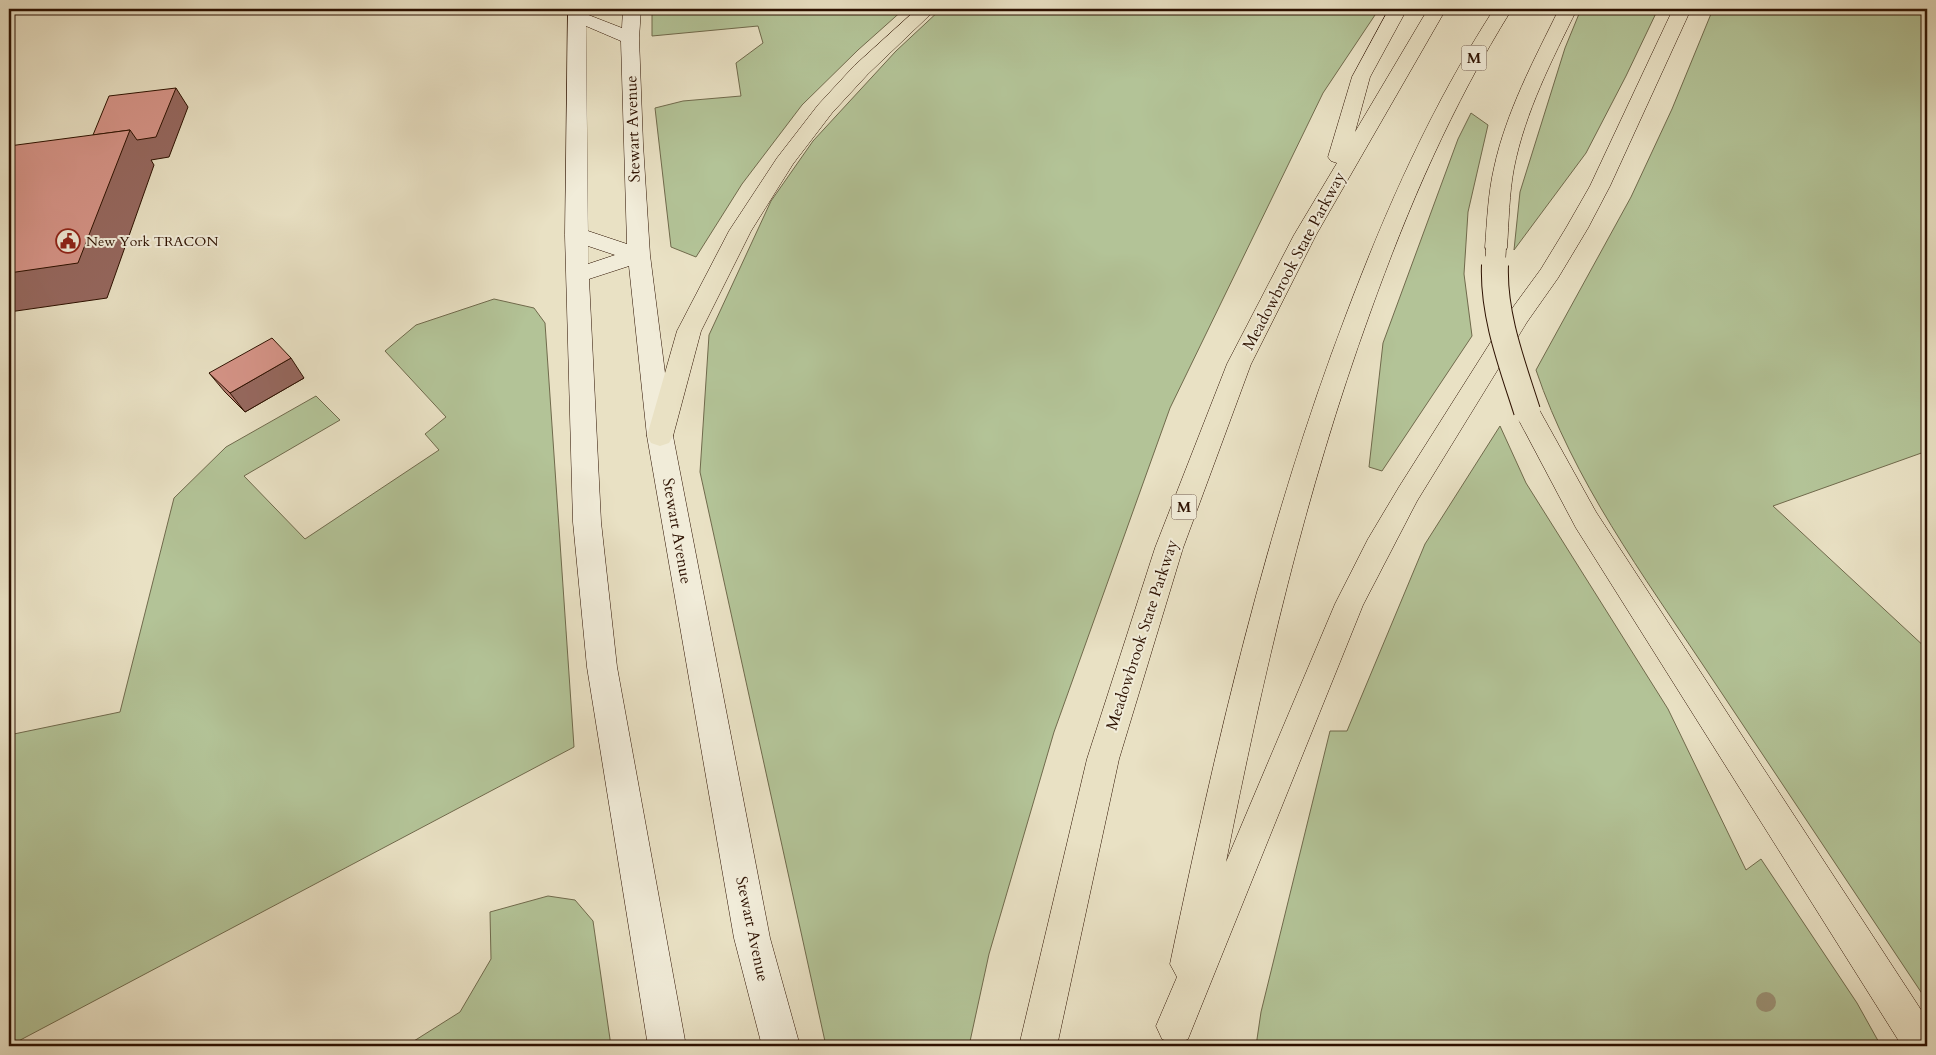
<svg xmlns="http://www.w3.org/2000/svg" width="1936" height="1055" font-family="Cardo,serif">
<style>
.green{fill:#b3c397;stroke:#706a4c}
.lines{fill:none;stroke-linecap:round;stroke-linejoin:round}
.secondary-casing{stroke:#2d1100;stroke-width:1}
.motorway-casing{stroke:#2d1100;stroke-width:1}
.secondary{fill:#f1ecd9;fill-rule:evenodd}
.motorway{fill:#e9e1c4;fill-rule:evenodd}
.motorway-bridge-far1-casing{stroke:#2d1100;stroke-width:21;stroke-linecap:butt}
.motorway-bridge-casing{stroke:#2d1100;stroke-width:28;stroke-linecap:butt}
.motorway-bridge-far1{stroke:#e9e1c4;stroke-width:20}
.motorway-bridge{stroke:#e9e1c4;stroke-width:26}
.tree{fill:#9b9175}
.wall{fill:#b87f75;stroke:#2d1100}
.shaded-wall{fill:#96685f;stroke:#2d1100}
.building{fill:#d69488;stroke:#2d1100}
.labels{text-anchor:middle;dominant-baseline:central;stroke-width:4;stroke-linejoin:round;paint-order:stroke}
.far-poi-label{font-size:14px;fill:#2d1100;stroke:#f1ecd9;text-anchor:start}
.shield{fill:#f1ecd9;stroke:#685341;stroke-width:1}
.shield-label{font-size:15px;font-weight:bold;fill:#2d1100}
.street-label{font-size:16px;fill:#2d1100;stroke:#f1ecd9}
</style>
<rect width="100%" height="100%" fill="#e9e1c4"/>
<filter id="stains"><feTurbulence type="fractalNoise" baseFrequency=".004" numOctaves="4"/><feColorMatrix values="0 0 0 0 .2 0 0 0 0 .09 0 0 0 0 .02 0 0 0 .5 -.17"/></filter>
<radialGradient id="worn" r=".72"><stop offset=".6" stop-color="#630" stop-opacity="0"/><stop offset="1" stop-color="#630" stop-opacity=".3"/></radialGradient>
<g class="green">
<path d="M652 9H904L858 50 802 105 742 184 696 257 671 247 655 108 683 101 741 96 736 63 763 43 758 26 652 36Z"/>
<path d="M941 9H1379L1323 93 1170 408 1054 732 989 954 969 1046H826L700 472 709 335 771 201 813 141 896 51Z"/>
<path d="M1581 9H1658L1626 76 1586 153 1514 250 1520 192 1565 48Z"/>
<path d="M1713 9H1927V451L1773 506 1927 649V1001C1854 891 1780 781 1707 671 1643 575 1573 480 1536 370L1631 197 1672 109Z"/>
<path d="M1471 113 1488 125 1468 212 1464 274 1472 336 1382 471 1369 467 1383 343 1458 139Z"/>
<path d="M494 299 534 308 545 323 574 747 9 1046V735L120 712 174 498 226 447 316 396 340 420 244 476 305 539 439 450 425 434 446 417 385 351 416 325Z"/>
<path d="M1500 426 1526 483 1668 709 1746 870 1761 859 1857 1003 1881 1046H1256L1261 1012 1330 731H1347L1425 544Z"/>
<path d="M548 896 575 900 593 921 611 1046H406L460 1012 491 959 490 912Z"/>
</g>
<g class="lines">
<g class="secondary-casing">
<path id="secondary" d="M568 9H586V14L622 28 623 9H641L639 38 643 144 650 255 673 436 770 938 800 1046H762L734 938 647 436 629 266 589 279 601 522 617 667 686 1046H648L587 667 573 522 565 235ZM586 26 621 41 627 244 588 231ZM588 246 615 255 588 264Z"/>
</g>
<g class="motorway-casing">
<g id="motorway">
<path d="M917 9H936L868 74 832 113 793 164 751 231 701 331 673 436 669 443 660 446 651 443 647 436 677 331 729 231 777 158 818 105 854 66Z"/>
<path d="M1389 9H1407L1370 77 1355 132 1428 9H1446L1316 235 1251 364 1183 548 1119 759 1057 1046H1019L1087 759 1155 548 1227 364 1294 235 1337 163 1331 161 1328 157 1352 77Z"/>
<path d="M1494 9H1512C1452 105 1408 207 1370 313 1305 492 1263 676 1226 862L1335 604 1368 539 1399 487 1511 310 1541 269 1566 228 1590 186 1673 9H1691L1610 186 1588 228 1558 278 1527 322 1417 501 1363 605 1188 1039 1175 1045 1162 1039 1156 1026 1177 977 1170 964C1216 745 1266 525 1346 315 1386 209 1432 105 1494 9Z"/>
<path d="M1559 9H1577C1552 60 1525 112 1514 168 1509 194 1509 221 1507 248L1504 253 1496 255 1488 253 1485 248C1487 221 1488 194 1494 168 1506 112 1534 60 1559 9Z"/>
<path d="M1527 402 1536 404 1596 512 1927 1019V1046H1902L1576 528 1514 411 1518 404Z"/>
</g>
</g>
<use href="#secondary" class="secondary"/>
<use href="#motorway" class="motorway"/>
<g class="motorway-bridge-far1-casing">
<path id="motorway-bridge-far1" d="M1495 266 1496 248"/>
</g>
<g class="motorway-bridge-casing">
<path id="motorway-bridge" d="M1495 265C1493 315 1512 364 1527 411"/>
</g>
<use href="#motorway-bridge-far1" class="motorway-bridge-far1"/>
<use href="#motorway-bridge" class="motorway-bridge"/>
</g>
<circle class="tree" cx="1766" cy="1002" r="10"/>
<path class="wall" d="M209 373 304 378 245 412 225 392Z"/>
<g class="shaded-wall">
<path d="M176 88 188 107 169 157 151 160 154 165 107 298 9 312V273L130 130Z"/>
<path d="M9 354 12 357 9 364Z"/>
<path d="M291 358 304 378 245 412 230 393Z"/>
</g>
<g class="building">
<path d="M176 88 156 137 137 140 130 130 93 135 109 96Z"/>
<path d="M130 130 78 263 9 273V146Z"/>
<path d="M272 338 291 358 230 393 209 373Z"/>
</g>
<defs>
<g id="civic-ring" transform="scale(1.25)"><circle r="9.5" fill="#f1ecd9" stroke="#8f2418" stroke-width="1.5"/><path d="M-.6-6.5H3V-4.5H.6V-3L4-1V1h2V6H-6V1h2V-1L-.6-3ZM-1.2 2.5V6h2.4V2.5Z" fill="#8f2418"/></g>
</defs>
<g fill-rule="evenodd">
<use href="#civic-ring" x="68" y="241"/>
</g>
<g class="labels">
<g class="far-poi-label">
<text x="86" y="241">New York TRACON</text>
</g>
<g class="shield">
<rect x="1461.5" y="45.5" width="25" height="25" rx="4"/>
<rect x="1171.5" y="494.5" width="25" height="25" rx="4"/>
</g>
<g class="shield-label">
<text x="1474" y="58">M</text>
<text x="1184" y="507">M</text>
</g>
<g class="street-label">
<text transform="translate(633 129) rotate(-92)">Stewart Avenue</text>
<text transform="translate(1294 261) rotate(-62)">Meadowbrook State Parkway</text>
<text transform="translate(677 531) rotate(80)">Stewart Avenue</text>
<text transform="translate(1142 635) rotate(-72)">Meadowbrook State Parkway</text>
<text transform="translate(752 929) rotate(78)">Stewart Avenue</text>
</g>
</g>
<rect width="1936" height="1055" fill="none" stroke="#e9e1c4" stroke-width="30"/>
<rect x="10" y="10" width="1916" height="1035" fill="none" stroke="#2d1100" stroke-width="2.5"/>
<rect x="15" y="15" width="1906" height="1025" fill="none" stroke="#2d1100"/>
<rect width="100%" height="100%" filter="url(#stains)"/>
<rect width="100%" height="100%" fill="url(#worn)"/>
</svg>
